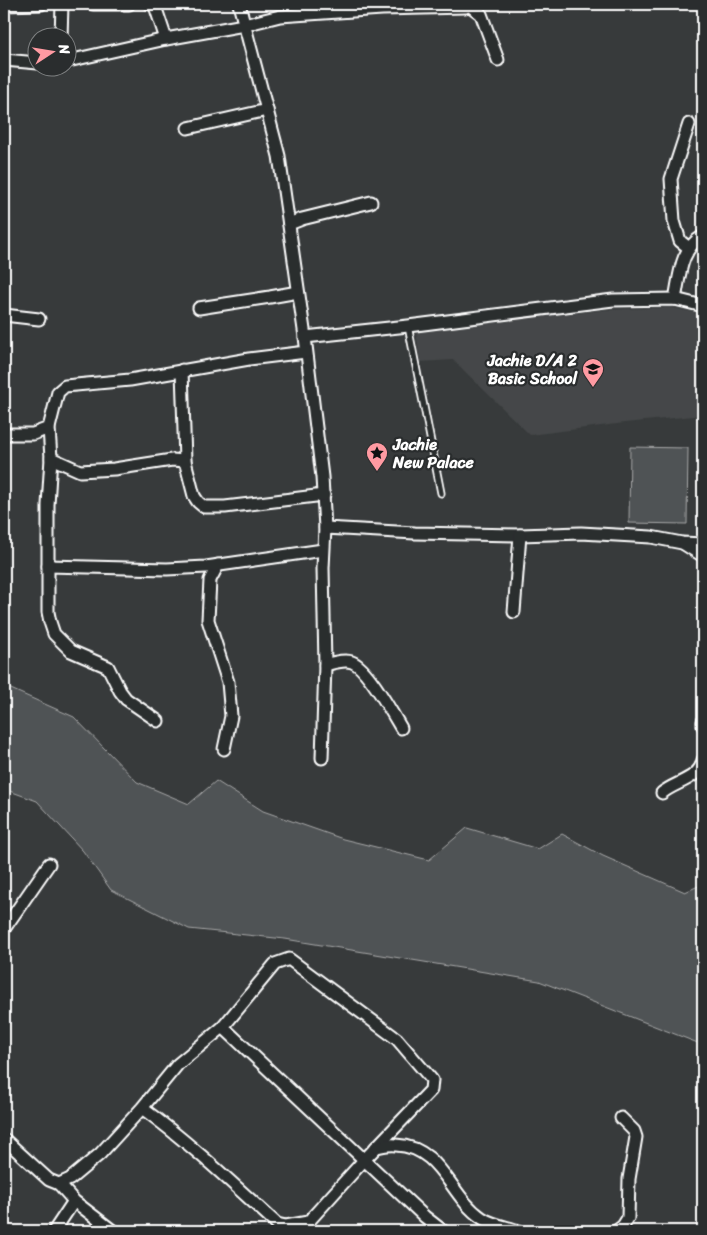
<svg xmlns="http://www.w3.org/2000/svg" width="707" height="1235" font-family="Sriracha,sans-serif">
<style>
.built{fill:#444748}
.green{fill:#505354;stroke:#a8a9aa}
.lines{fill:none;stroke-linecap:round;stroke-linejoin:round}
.lane-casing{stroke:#fff;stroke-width:9}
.street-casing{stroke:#fff;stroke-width:15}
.lane{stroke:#2a2d2e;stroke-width:5.5}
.street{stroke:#2a2d2e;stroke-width:11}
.labels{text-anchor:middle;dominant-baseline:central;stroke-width:4.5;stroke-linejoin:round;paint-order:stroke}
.poi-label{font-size:16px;font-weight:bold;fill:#fff;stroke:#2a2d2e;text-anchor:end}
</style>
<rect width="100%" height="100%" fill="#373a3b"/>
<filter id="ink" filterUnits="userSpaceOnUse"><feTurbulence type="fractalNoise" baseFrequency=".02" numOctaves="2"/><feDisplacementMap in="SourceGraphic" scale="10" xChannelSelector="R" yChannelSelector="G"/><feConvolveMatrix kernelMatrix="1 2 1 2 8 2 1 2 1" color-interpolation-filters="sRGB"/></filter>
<g filter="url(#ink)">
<path class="built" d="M669 307 703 314V415L625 423 530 435 453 360 420 362 416 332 601 310Z"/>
<g class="green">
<path d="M630 447 688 448 687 524 629 523Z"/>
<path d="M4 686 74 717 137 782 189 804 216 781 263 811 343 839 429 860 467 828 538 849 562 834 603 856 685 892 703 884V1045L539 981 285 939 189 929 111 890 83 851 37 801 4 789Z"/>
</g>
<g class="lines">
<g class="lane-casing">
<path id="lane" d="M408 326 441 493"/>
</g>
<g class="street-casing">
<g id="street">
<path d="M93 4H129"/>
<path d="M150 4 154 5 156 9 166 39"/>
<path d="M239 4 279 156 305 337 322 477 325 528 323 568 325 665 322 758"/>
<path d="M4 5 41 4"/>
<path d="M469 5 481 14 498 60"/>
<path d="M61 38 62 4"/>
<path d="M4 60 38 63"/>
<path d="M68 61 166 39 244 25 280 16 382 9 465 7 469 5"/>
<path d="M689 124 671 179 674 221 680 241 689 248"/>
<path d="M188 128 267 110"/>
<path d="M289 224 302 219 371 202"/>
<path d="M675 299C680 275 680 249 703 236"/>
<path d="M199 308 270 297 298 292"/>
<path d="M4 315 39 319"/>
<path d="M305 337 408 326 613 300 675 299 703 306"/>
<path d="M182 370 185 461"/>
<path d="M4 434H33L49 428"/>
<path d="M51 458 80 471 114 469 172 460 185 461 194 496 198 502 204 507H225L324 495"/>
<path d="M325 528 415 533 520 535 581 533 651 537 682 543 703 544"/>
<path d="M684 544 703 556"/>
<path d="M218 565 210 580 208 620 228 682 231 716 224 749"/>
<path d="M48 566 167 569 206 567 323 550"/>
<path d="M514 612 520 535"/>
<path d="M325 665C333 663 344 659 352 662 367 667 392 713 401 728"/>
<path d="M158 721 126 699 120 691 108 667 71 651 54 634 50 622 48 612V505L51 458 49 428 58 392 65 386 130 380 249 359 306 352"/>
<path d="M703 721V726"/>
<path d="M662 793C675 782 700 779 703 760"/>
<path d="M4 929 49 864"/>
<path d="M223 1027 425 1217 443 1231"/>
<path d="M4 1139 49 1180 59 1184 70 1179 100 1154 142 1108 178 1064 223 1027 275 964 289 959 397 1039 432 1080 431 1090 365 1159 308 1222 286 1226 277 1224C233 1184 190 1143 142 1108"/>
<path d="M376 1147C382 1146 390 1144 396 1145 442 1147 449 1196 482 1218 492 1225 508 1227 519 1231"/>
<path d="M59 1184 74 1201 113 1231"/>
<path d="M54 1231 74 1201"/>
<path d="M616 1231 623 1226 628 1218 629 1179 636 1137 634 1131 621 1118"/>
</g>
</g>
<use href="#lane" class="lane"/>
<use href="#street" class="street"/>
</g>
</g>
<defs>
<g id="school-pin" transform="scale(1.125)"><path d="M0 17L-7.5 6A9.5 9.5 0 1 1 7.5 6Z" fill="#ff9aa2" stroke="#2a2d2e"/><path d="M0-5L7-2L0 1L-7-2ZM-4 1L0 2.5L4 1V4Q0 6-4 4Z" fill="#111"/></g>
<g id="sight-pin" transform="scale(1.125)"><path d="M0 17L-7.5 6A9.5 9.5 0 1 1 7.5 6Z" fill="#ff9aa2" stroke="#2a2d2e"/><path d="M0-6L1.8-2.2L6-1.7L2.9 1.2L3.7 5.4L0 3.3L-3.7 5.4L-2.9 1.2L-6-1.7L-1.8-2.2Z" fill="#111"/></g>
</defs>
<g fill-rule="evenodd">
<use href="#school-pin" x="593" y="369"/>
<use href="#sight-pin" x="377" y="453"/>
</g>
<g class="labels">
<g class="poi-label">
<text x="577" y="360">Jachie D/A 2<tspan x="577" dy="18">Basic School</tspan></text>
<text x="393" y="444" text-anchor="start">Jachie<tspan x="393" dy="18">New Palace</tspan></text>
</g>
</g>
<rect width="707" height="1235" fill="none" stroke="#2a2d2e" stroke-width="20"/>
<rect x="10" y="10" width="687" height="1215" fill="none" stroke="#fff" stroke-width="2" filter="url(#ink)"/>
<g transform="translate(52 52) rotate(78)"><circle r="24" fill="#2a2d2e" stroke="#7f8182"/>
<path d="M0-4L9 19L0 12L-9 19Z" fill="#ff9aa2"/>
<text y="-8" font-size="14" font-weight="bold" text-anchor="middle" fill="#ffffff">N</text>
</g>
</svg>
